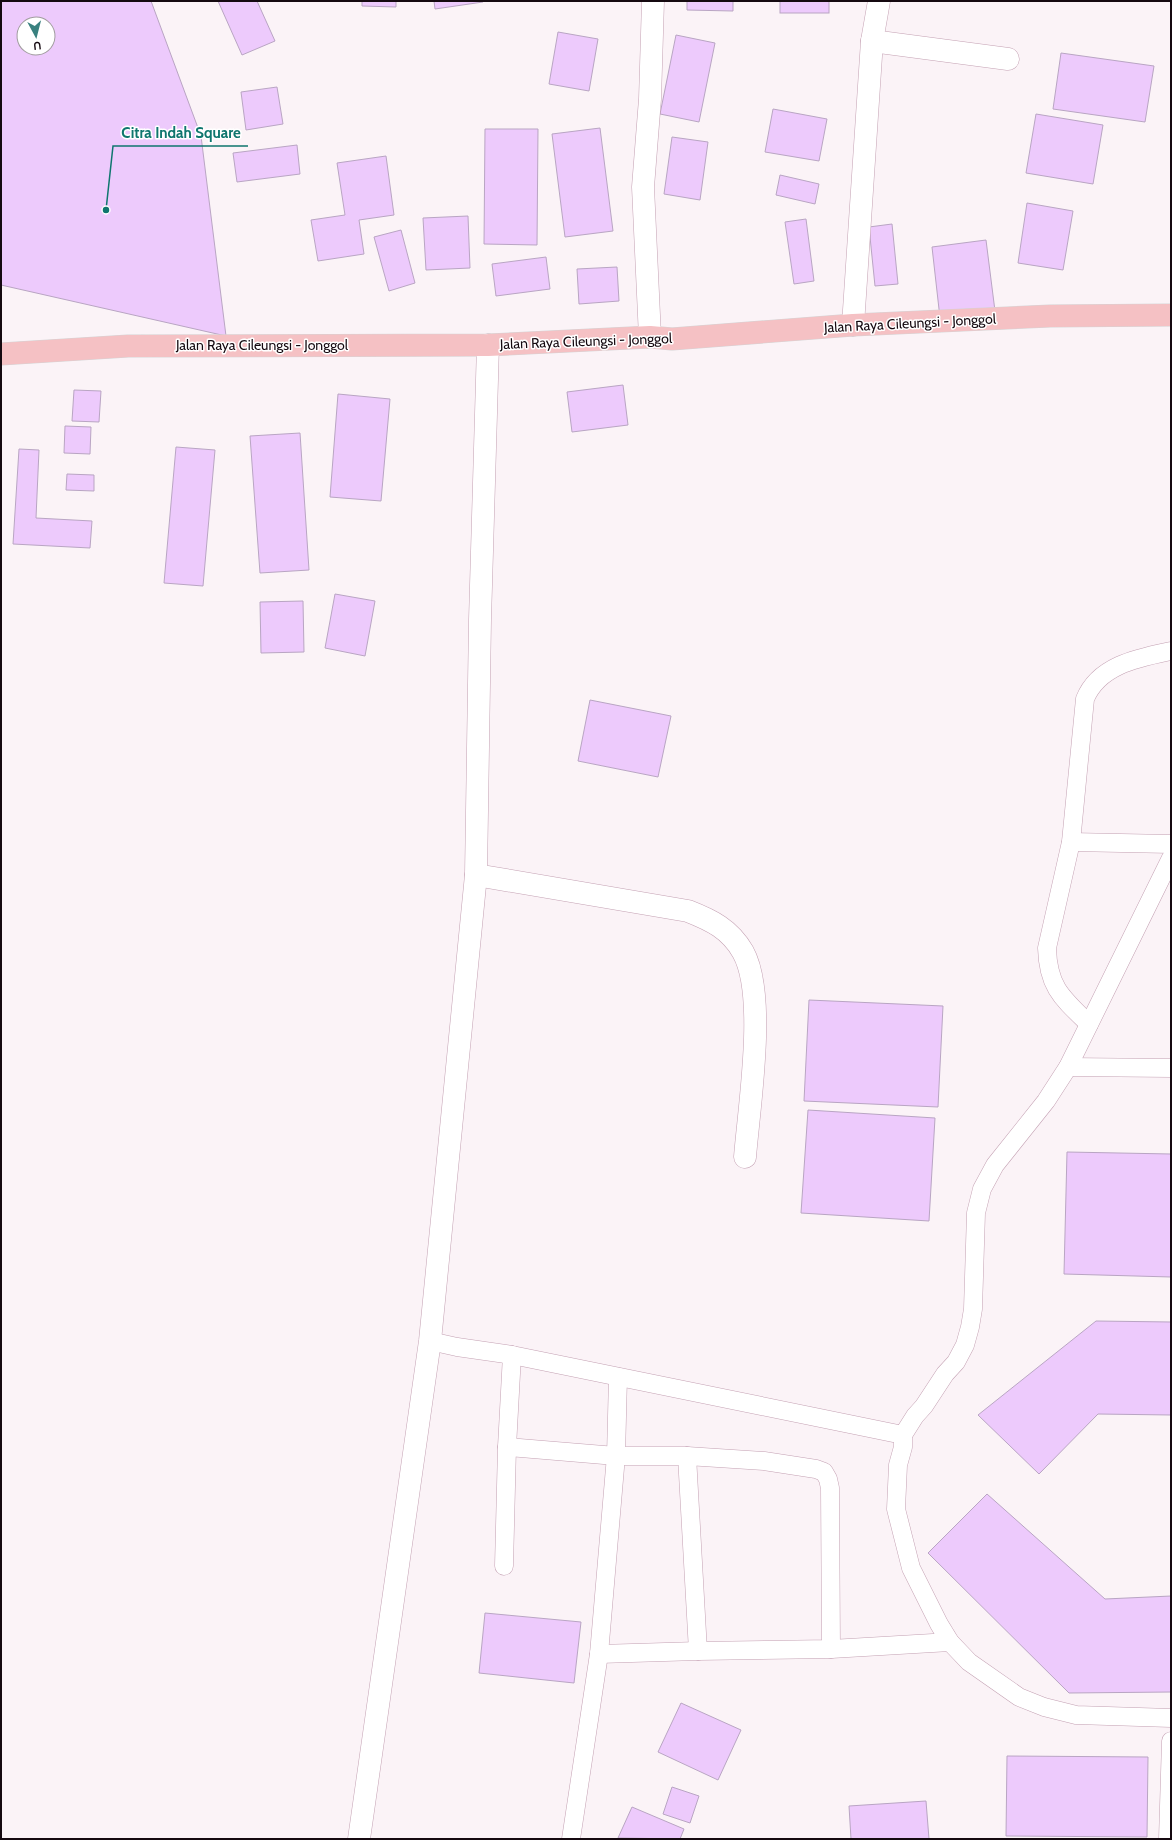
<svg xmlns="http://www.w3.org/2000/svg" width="1172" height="1840" font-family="Cabin,sans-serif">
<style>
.building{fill:#edcafc;stroke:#b9a5c3;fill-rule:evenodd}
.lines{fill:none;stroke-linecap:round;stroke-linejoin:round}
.service-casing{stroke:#c4a1b3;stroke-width:19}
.minor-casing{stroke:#c4a1b3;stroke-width:23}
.primary-casing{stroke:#d5d3d4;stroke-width:23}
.service{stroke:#fff;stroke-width:18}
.minor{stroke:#fff;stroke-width:22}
.primary{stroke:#f5c1c4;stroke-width:22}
.labels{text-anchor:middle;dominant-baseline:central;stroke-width:3;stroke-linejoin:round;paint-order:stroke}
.street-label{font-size:14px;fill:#150910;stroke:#fff}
.leader{fill:none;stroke:#0f766e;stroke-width:1.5}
.callout-dot{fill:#0f766e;stroke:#fff;stroke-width:1.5}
.callout-label{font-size:15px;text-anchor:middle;font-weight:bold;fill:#0f766e;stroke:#fff;stroke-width:3;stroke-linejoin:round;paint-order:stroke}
</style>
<rect width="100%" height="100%" fill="#fbf3f7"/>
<g class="building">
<path d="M1 1H151L201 136 226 336 1 285ZM24 24H48V48H24Z"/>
<path d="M218 1H257L275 41 242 55Z"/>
<path d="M362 1H396V7L362 6Z"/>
<path d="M434 1H483V2L435 9Z"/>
<path d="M687 1H733V11L687 10Z"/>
<rect x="780" y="1" width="49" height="12"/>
<path d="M558 32 598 39 589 91 549 84Z"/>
<path d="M676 35 715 43 699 122 660 114Z"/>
<path d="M1061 53 1154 66 1145 122 1053 109Z"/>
<path d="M277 87 283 124 246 130 241 92Z"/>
<path d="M773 109 827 119 819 161 765 152Z"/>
<path d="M1036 114 1103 125 1093 184 1026 173Z"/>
<path d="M600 128 613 231 565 237 552 134Z"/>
<path d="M485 129H538L537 245 484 244Z"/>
<path d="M672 137 708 142 700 200 664 194Z"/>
<path d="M297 145 300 174 237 182 233 153Z"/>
<path d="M386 156 394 215 359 220 364 254 318 261 311 220 345 215 337 163Z"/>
<path d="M780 175 819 184 815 204 776 195Z"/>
<path d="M1027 203 1073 211 1063 270 1018 263Z"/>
<path d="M468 216 470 268 426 270 423 218Z"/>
<path d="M806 219 814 281 794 284 785 222Z"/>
<path d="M892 224 898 284 875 286 869 227Z"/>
<path d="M401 230 415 283 389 291 374 237Z"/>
<path d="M986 240 995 311 940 318 932 247Z"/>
<path d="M546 257 550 289 496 296 492 264Z"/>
<path d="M617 267 619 301 579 304 577 269Z"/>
<path d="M623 385 628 425 572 432 567 392Z"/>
<path d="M74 390 101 391 99 422 72 421Z"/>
<path d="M338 394 390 399 381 501 330 497Z"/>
<path d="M65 426 91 427 90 454 64 453Z"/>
<path d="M300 433 309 570 260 573 250 436Z"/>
<path d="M176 447 215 450 203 586 164 583Z"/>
<path d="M19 449 39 450 36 518 92 521 90 548 13 544Z"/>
<path d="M67 474 94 475V491L66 490Z"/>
<path d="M335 594 375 601 365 656 325 648Z"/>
<path d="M303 601 304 652 261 653 260 602Z"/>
<path d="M590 700 671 716 658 777 578 761Z"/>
<path d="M809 1000 943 1006 938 1107 804 1101Z"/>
<path d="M808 1110 935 1118 929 1221 801 1213Z"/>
<path d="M1067 1152 1171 1154V1277L1064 1274Z"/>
<path d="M1096 1321 1171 1322V1415L1098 1414 1039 1474 978 1415Z"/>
<path d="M987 1494 1105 1599 1171 1596V1692L1069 1693 928 1553Z"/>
<path d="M485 1613 581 1622 574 1683 479 1673Z"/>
<path d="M681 1703 741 1730 718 1780 658 1752Z"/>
<path d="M1007 1756 1148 1757 1147 1837 1006 1836Z"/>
<path d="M672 1787 699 1796 690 1823 663 1814Z"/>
<path d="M926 1801 929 1839H851L849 1806Z"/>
<path d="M632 1807 684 1829 680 1839 618 1838Z"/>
</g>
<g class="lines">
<g class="service-casing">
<g id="service">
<path d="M1071 842 1171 844"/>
<path d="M1171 858 1068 1067 1046 1101 995 1165 982 1189 976 1213 973 1309 970 1327 965 1345 956 1362 945 1374 924 1406 915 1416 903 1435V1447L898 1465 896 1509 911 1568 939 1624 950 1642 969 1662 1019 1697 1044 1707 1076 1715 1171 1718"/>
<path d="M1089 1024C1062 998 1048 987 1047 948L1071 842 1085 699C1099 665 1138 658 1171 651"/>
<path d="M1068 1067 1171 1068"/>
<path d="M430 1341 457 1347 512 1355 903 1435"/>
<path d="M507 1447 616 1456H687L764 1461 816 1469 824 1472 828 1479 830 1488 831 1649"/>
<path d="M687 1456 698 1651"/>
<path d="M504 1566 507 1447 512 1355"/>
<path d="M599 1654 698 1651 831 1649 950 1642"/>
<path d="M571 1839 599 1654 616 1456 618 1377"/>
<path d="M1168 1839 1171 1741"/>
</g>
</g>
<g class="minor-casing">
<g id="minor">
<path d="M872 41 1008 59"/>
<path d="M853 325 872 41 879 1"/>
<path d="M650 337 643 187 650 99 653 1"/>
<path d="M476 875 688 911C711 920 730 929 743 952 767 995 749 1106 745 1157"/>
<path d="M359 1839 430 1341 476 875 480 620 488 345"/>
</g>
</g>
<g class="primary-casing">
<path id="primary" d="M1 354 128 346 488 345 650 337 672 339 853 325 1050 316 1171 315"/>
</g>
<use href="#service" class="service"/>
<use href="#minor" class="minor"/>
<use href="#primary" class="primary"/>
</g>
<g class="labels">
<g class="street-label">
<text transform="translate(910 323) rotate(-3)">Jalan Raya Cileungsi - Jonggol</text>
<text transform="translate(586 341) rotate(-2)">Jalan Raya Cileungsi - Jonggol</text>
<text x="262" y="345">Jalan Raya Cileungsi - Jonggol</text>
</g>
</g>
<path class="leader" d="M106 210L113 146H248"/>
<circle class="callout-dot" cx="106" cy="210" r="4"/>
<g class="callout-label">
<text x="181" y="138">Citra Indah Square</text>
</g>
<rect width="1172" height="1840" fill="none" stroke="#150910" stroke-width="4"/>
<g transform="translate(36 36) rotate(173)"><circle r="19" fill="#ffffff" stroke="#a19d9f"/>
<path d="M0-3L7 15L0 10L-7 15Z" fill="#39817f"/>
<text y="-6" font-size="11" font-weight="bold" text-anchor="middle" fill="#150910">U</text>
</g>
</svg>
